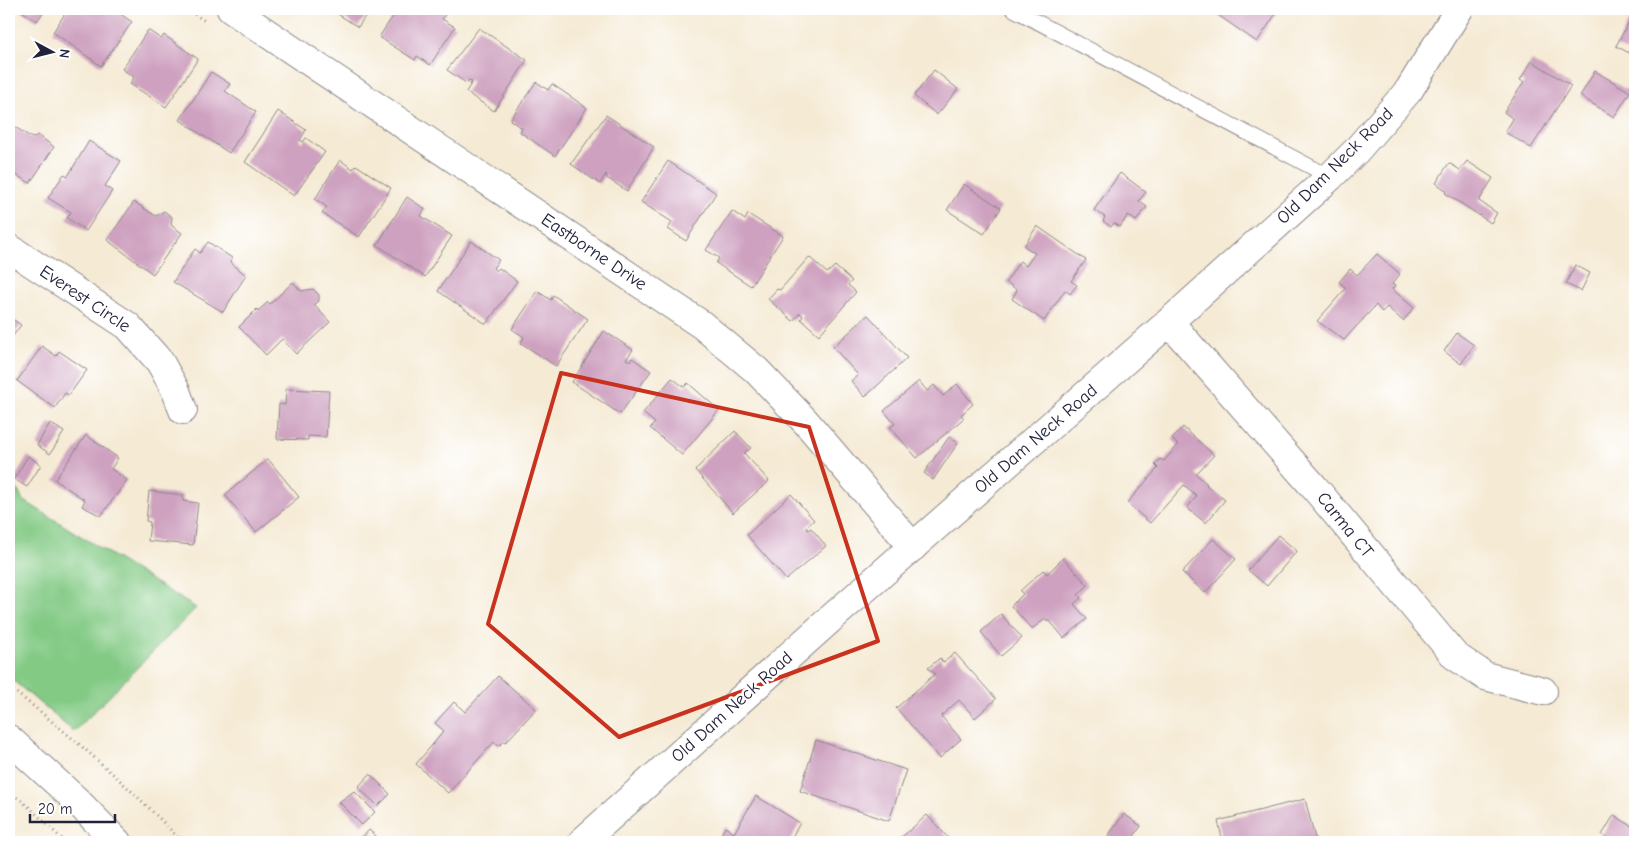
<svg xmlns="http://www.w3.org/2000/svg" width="1644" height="851" font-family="'Comic Neue',sans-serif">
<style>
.green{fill:#83ca85;stroke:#527660}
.building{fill:#cea1c0}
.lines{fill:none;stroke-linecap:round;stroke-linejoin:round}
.lane-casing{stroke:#8c8688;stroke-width:16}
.street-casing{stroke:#8c8688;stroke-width:30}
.secondary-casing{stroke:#8c8688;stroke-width:30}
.path{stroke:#8c8688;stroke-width:3;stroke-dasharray:1 4;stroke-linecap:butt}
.lane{stroke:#fff;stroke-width:14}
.street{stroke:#fff;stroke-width:28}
.secondary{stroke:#fff;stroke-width:28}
.marked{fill:none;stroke:#c8321e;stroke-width:4;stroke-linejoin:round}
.labels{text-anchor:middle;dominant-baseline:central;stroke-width:5;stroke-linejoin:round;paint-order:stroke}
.street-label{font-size:18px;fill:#22223b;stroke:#fff}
</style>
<rect width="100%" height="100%" fill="#fff"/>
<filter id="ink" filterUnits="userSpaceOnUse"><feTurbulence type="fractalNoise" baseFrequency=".02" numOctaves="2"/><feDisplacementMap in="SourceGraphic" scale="10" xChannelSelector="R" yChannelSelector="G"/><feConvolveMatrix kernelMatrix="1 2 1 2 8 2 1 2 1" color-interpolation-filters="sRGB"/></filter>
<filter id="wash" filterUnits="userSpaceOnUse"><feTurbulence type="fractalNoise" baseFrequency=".0096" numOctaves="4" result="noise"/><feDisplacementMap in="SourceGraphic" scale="20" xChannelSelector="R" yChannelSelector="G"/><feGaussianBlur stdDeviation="1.12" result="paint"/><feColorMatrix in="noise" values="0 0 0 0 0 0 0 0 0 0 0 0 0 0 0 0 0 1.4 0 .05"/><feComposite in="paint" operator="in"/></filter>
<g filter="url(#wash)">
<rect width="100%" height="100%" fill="#f5ead4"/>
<path class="green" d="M9 475 23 500 196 608 74 732 9 677Z"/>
<g id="blocks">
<g class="building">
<path d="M18 9H46L37 21Z"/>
<path d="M68 9H108L111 12 113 9 132 22 101 66 53 32Z"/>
<path d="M330 9H370L358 27Z"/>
<path d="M398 9H440L446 13 442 19 455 27 430 65 417 56 415 60 379 37Z"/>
<path d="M1209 9H1273L1277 12 1257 42Z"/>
<path d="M1635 10V56L1616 46Z"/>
<path d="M479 28 527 60 494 111 466 92 472 82 469 80 466 83 447 70Z"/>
<path d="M148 30 161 39 164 35 198 59 166 107 130 84 134 77 122 69Z"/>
<path d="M1532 61 1571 86 1531 148 1505 132 1513 119 1504 112 1524 82 1520 80Z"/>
<path d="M934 70 958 89 937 115 914 96Z"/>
<path d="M1595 71 1630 92 1614 117 1580 96Z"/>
<path d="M211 72 230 84 225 91 256 112 229 153 180 120Z"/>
<path d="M536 82 548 90 552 84 587 108 555 156 520 132 522 128 510 120Z"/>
<path d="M278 111 306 130 300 140 303 142 306 138 325 152 294 196 245 162Z"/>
<path d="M606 115 654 147 627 191 607 178 606 174 600 184 571 164Z"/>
<path d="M9 123 32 138 38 135 54 147 30 183 9 171Z"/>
<path d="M89 141 121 161 105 186 112 191 86 231 67 218 71 212 48 198 64 174 68 176Z"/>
<path d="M340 160 353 169 356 165 391 188 359 237 322 213 327 207 315 199Z"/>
<path d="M668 161 716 193 686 241 668 229 672 222 641 202Z"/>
<path d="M1467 161 1493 178 1479 201 1497 213 1491 223 1445 193 1447 191 1436 183 1449 163 1460 170Z"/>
<path d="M1120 173 1146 192 1139 201 1147 207 1136 221 1128 215 1120 227 1114 223 1111 227 1103 221 1105 217 1094 210Z"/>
<path d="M964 184 1001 208 984 234 947 210Z"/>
<path d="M407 197 425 209 421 216 452 236 425 277 377 245Z"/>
<path d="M134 202 156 216 164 211 172 217 171 225 182 233 153 274 107 240Z"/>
<path d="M732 211 745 220 748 214 783 236 751 286 716 263 719 258 706 250Z"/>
<path d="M1037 226 1086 260 1071 281 1077 285 1070 294 1065 290 1044 321 1012 299 1017 290 1006 282 1020 261 1026 266 1035 253 1024 246Z"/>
<path d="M471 241 499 260 493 268 496 271 499 268 517 281 486 324 438 291Z"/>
<path d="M208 242 232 258 230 262 246 275 223 312 173 282 195 249 200 253Z"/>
<path d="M1377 254 1400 274 1392 284 1395 286 1392 289 1414 308 1403 321 1387 307 1382 312 1376 305 1344 340 1317 321 1346 288 1339 282 1350 269 1357 275Z"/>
<path d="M809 257 827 273 835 266 852 281 848 285 856 292 819 335 801 319 803 316 800 313 793 321 768 299 777 289 780 290Z"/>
<path d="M1575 265 1590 273 1581 291 1566 284Z"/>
<path d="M293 282 301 291 313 289 319 295V301L314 305 330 322 296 354 282 339 266 355 239 327 257 309 258 311 268 302 270 304Z"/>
<path d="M537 291 551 300 553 295 588 319 556 366 521 343 524 337 512 329Z"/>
<path d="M868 315 907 358 865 397 851 381 858 375 833 347Z"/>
<path d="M9 317 21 325 9 341Z"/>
<path d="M604 331 633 350 626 359 630 361 632 358 651 371 620 414 572 382Z"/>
<path d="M1457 333 1474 345 1461 364 1444 351Z"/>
<path d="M42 346 56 356 59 351 87 370 69 395 65 393 55 408 17 381Z"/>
<path d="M672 378 684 387 688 383 719 410 682 455 650 428 655 423 643 413Z"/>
<path d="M919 381 927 391 934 385 943 396 957 384 973 404 961 415 964 418 917 458 890 427 895 424 884 411Z"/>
<path d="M286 389 329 391 326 437 308 436V440L277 439 279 404 285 405Z"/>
<path d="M50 423 64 432 50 454 37 445Z"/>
<path d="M1183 427 1214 455 1196 474 1207 484 1206 485 1225 500 1206 523 1187 508 1197 496 1184 485 1150 523 1127 503 1158 468 1155 465 1160 459 1164 461 1178 445 1172 439Z"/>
<path d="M735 431 751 448 744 453 769 481 733 513 695 470Z"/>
<path d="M86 435 118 458 111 469 127 480 101 516 82 506 85 500 55 480Z"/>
<path d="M949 437 958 443 933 480 924 473Z"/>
<path d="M28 456 41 465 27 487 14 479Z"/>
<path d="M268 459 299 497 256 532 225 495Z"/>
<path d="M149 491 183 495V501L198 503 193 545 148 541 150 522 146 521Z"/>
<path d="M791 494 814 520 806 527 808 530 811 528 826 546 786 580 747 535Z"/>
<path d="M1278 535 1297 551 1267 586 1248 570Z"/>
<path d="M1213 539 1236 559 1205 593 1182 572Z"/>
<path d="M1063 558 1088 585 1078 595 1081 598 1074 604 1087 619 1064 638 1049 620 1047 622 1045 619 1032 629 1011 606 1023 594 1020 591 1043 570 1047 574Z"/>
<path d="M1001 614 1022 638 1001 656 981 632Z"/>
<path d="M955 653 996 699 975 718 959 700 941 716 961 739 940 758 896 708 935 674 928 668 940 658 943 663Z"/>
<path d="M498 676 536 709 506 742 504 741 499 746 494 742 448 793 416 764 444 731 435 723 454 702 465 712Z"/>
<path d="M816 740 906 770 889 821 800 791Z"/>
<path d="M370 774 390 794 378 806 358 787Z"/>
<path d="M354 791 375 812 362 825 339 802Z"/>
<path d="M756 796 800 823 789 842H728L729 841 720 836 725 827 734 833Z"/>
<path d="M1305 799 1316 842H1223L1218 821Z"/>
<path d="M1124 814 1141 826 1130 842H1117L1108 836Z"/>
<path d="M927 815 952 842H896Z"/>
<path d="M1614 815 1635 828V832L1629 842H1613L1602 835Z"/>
<path d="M369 830 383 842H358Z"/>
</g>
</g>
</g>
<g filter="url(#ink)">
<use href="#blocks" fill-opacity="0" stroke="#8c8688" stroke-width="1"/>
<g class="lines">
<g class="lane-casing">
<path id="lane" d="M1013 9 1330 177"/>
</g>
<g class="street-casing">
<g id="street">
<path d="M231 9 702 325 756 370 806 422 913 547"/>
<path d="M9 248 128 326 160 362 176 391 183 410"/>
<path d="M1169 322 1314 487 1455 656 1485 676 1543 691"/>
<path d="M582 842 836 614 1169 322 1330 177 1356 151 1409 90 1459 9"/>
</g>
</g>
<g class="secondary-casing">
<path id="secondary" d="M9 739 76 800 117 842"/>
</g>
<g class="path">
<path d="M186 9 205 21"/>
<path d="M9 687C68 733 131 787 182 842"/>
<path d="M9 791 30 808 65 842"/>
</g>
<use href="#lane" class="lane"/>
<use href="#street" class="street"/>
<use href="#secondary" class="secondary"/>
</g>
</g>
<path class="marked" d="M561 373 809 427 878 641 619 737 488 624Z"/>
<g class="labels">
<g class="street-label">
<text transform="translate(1335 166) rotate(-45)">Old Dam Neck Road</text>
<text transform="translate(594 252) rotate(34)">Eastborne Drive</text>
<text transform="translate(85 299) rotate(34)">Everest Circle</text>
<text transform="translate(1036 439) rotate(-41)">Old Dam Neck Road</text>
<text transform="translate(1345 525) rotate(51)">Carma CT</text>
<text transform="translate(732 707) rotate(-42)">Old Dam Neck Road</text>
</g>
</g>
<rect width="1644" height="851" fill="none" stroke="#fff" stroke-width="30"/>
<g transform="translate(52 52) rotate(97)" stroke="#ffffff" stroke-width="4" paint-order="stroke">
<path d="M0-4L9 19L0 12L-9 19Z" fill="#22223b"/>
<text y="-8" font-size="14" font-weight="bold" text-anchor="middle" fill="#22223b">N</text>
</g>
<path d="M30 814v8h85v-8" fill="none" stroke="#22223b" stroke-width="2.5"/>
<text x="38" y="814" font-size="15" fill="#22223b" stroke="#ffffff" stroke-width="4" paint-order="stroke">20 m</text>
</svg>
